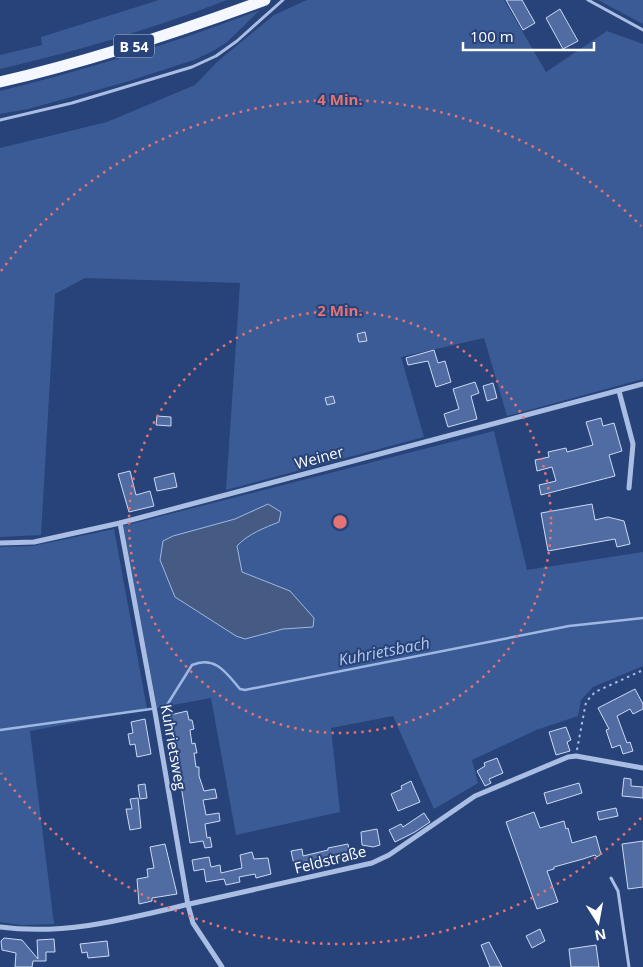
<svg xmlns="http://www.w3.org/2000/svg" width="643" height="967" font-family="'Open Sans',sans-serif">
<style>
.green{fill:#3b5b96}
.water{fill:#465b83;stroke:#9fb8e3}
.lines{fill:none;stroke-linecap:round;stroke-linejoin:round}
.stream{stroke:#9fb8e3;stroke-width:2.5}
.building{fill:#506ca2;stroke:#ccdaf3}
.path{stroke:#aabee3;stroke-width:2;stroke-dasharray:2.5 4;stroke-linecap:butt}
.service{stroke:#aabee3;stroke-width:3}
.minor{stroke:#aabee3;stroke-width:5}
.trunk{stroke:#f4f7fe;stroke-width:11}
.ring{fill:none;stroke:#e47373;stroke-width:2.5;stroke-dasharray:2.5 5}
.labels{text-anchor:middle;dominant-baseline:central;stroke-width:4;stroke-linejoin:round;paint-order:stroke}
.shield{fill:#274379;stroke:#bec7d7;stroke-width:1}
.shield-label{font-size:14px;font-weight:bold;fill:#fff}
.street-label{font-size:15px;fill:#fff;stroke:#274379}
.water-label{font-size:16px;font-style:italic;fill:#b5c8eb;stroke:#274379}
.centre{fill:#e47373;stroke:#274379;stroke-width:2.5}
.ring-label{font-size:15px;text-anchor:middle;font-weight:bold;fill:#e47373;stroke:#274379;stroke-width:4;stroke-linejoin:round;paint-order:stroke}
</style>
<rect width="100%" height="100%" fill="#274379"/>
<g class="green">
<path d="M159 0H227C153 29 77 51 0 69V55L42 45 41 37Z"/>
<path d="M307 0H504L546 72 607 31 643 44V379L507 416 484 338 401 357 424 437 226 490 240 283 85 278 55 294 41 535 0 537V148L107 122 195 85 217 62 274 15Z"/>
<path d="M598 0H643V24Z"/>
<path d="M260 10 226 43 211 52 194 60 126 82 28 109 0 114V91C88 69 175 43 260 10Z"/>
<path d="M494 431 527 570 643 552V666L593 687 581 700 578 716 536 730 472 760 478 783 434 809 393 716 331 728 340 812 236 835 211 698 157 708 123 526Z"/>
<path d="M114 529 147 709 30 731 54 924 21 925 0 922V547L33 546Z"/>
</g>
<path class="water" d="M268 504 281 512 279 522C264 528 248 534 237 546L242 572 290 591 314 618 313 627 283 629 245 639 236 636 175 597 160 560 163 541 173 536 235 519Z"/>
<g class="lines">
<g class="stream">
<path d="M160 707 167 705 192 665C216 655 227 674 240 689L245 690 569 626 643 618"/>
<path d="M0 730 151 709"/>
</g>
</g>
<g class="building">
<path d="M506 0H522L535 23 523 30Z"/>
<path d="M560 9 578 41 563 49 546 18Z"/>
<path d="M365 332 367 341 359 342 357 334Z"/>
<path d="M434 350 438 363 445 361 451 382 436 387 428 361 408 365 406 358Z"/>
<path d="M475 382 479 393 471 396 477 419 448 427 444 414 459 409 453 389Z"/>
<path d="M493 383 497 398 487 401 483 386Z"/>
<path d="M333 396 335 403 327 405 325 398Z"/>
<path d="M157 416 171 417V426L156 425Z"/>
<path d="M601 418 603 426 614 423 622 451 609 455 615 476 541 495 539 485 556 481 552 467 537 471 535 460 549 457 548 452 566 448 567 452 593 445 586 422Z"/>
<path d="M130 471 136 495 150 491 154 506 129 512 118 474Z"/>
<path d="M174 473 177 487 157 491 154 478Z"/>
<path d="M592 504 595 520 608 517 624 521 630 544 617 547 615 539 548 551 541 513Z"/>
<path d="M635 689 643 704V709L633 714 630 709 617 716 627 743 630 742 633 751 623 754 620 745 612 748 606 730 609 729 598 708Z"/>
<path d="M187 711 189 720H192L194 729 190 730 192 744 195 743 197 753H194L196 767H199V776L204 791 215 789 217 798 203 800 206 815 219 813 220 821 205 824 207 838 210 837 212 847 205 848 203 841 190 843 170 715Z"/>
<path d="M145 719 151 754 137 757 135 744 130 745 128 734 133 733 131 722Z"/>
<path d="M566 727 571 740 567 742 570 751 556 755 549 732Z"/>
<path d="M497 758 503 773 489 779 491 783 485 786 477 771 485 766 484 763Z"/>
<path d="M624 778 631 779V786L643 787V798L622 796Z"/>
<path d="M411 781 420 802 398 811 391 794 402 789 401 786Z"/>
<path d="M579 783 582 793 547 804 544 793Z"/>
<path d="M145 784 147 798 140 799 138 785Z"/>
<path d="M138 798 141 828 130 830 126 809H132L130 799Z"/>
<path d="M616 808 618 816 599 820 597 812Z"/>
<path d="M534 812 540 828 564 821 566 829 568 828 572 843 596 836 601 854 597 857 595 855 583 859 554 867V869L547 871 558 902 537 909 506 822Z"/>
<path d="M424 813 430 822 415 832 395 842 389 830 401 824 403 827Z"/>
<path d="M377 829 380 845 373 847 362 845 361 832Z"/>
<path d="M643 841V887L628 889 622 844Z"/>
<path d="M165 844 177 894 152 898V901L139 904 137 879 148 877 147 869 154 868 150 847Z"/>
<path d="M348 844 350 856 318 862 319 864 295 869 291 851 302 849 303 856 328 850V848Z"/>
<path d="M252 852 254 859 268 858 271 874 256 878 255 874 239 877 240 882 226 885 224 879 206 882 204 869 194 871 192 860 209 857 211 867 220 865 221 873 242 868 240 855Z"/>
<path d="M540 929 545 941 532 948 526 936Z"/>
<path d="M4 938 22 940 38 959 37 940 54 939 55 952H46V961H33L32 967H15L16 953 2 950 1 941Z"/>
<path d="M107 941 109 956 88 958 87 952 82 953 80 944Z"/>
<path d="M489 942 502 967H490L481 945Z"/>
<path d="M596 945 599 967H571L569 949Z"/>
</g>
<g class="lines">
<path class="path" d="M577 750 586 702 595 692 641 671"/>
<g class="service">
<path d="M588 0 643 30"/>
<path d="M0 120 72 103 192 67 216 56 237 41 283 0"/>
<path d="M611 878 618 891 629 967"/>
</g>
<g class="minor">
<path d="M619 391 633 444 629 488"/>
<path d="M120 523 155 712 188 905 193 923 222 967"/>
<path d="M0 543 34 542 120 523 643 384"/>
<path d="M0 927C66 936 130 918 194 903 253 890 312 876 372 863L389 855 475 796 568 757 576 756 643 768"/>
</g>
<path class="trunk" d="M0 82C90 61 178 32 265 0"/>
</g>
<g class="ring">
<circle cx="340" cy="522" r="211"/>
<path d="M641 818A422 422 0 0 1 1 773M1 271A422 422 0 0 1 641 226"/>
</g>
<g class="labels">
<rect class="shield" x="114" y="34.5" width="40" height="23" rx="4"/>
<g class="shield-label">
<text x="134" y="46">B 54</text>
</g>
<g class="street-label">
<text transform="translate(319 457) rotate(-15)">Weiner</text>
<text transform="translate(174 747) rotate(80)">Kuhrietsweg</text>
<text transform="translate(330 859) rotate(-14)">Feldstraße</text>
</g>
<g class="water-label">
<text transform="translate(384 651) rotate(-11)">Kuhrietsbach</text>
</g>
</g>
<circle cx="340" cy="522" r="8" class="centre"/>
<g class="ring-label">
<text x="340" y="105">4 Min.</text>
<text x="340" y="316">2 Min.</text>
</g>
<g transform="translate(598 922) rotate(169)" stroke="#274379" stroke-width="4" paint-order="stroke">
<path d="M0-4L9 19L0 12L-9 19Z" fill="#ffffff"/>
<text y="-8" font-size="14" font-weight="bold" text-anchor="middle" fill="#ffffff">N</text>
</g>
<path d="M463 42v8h131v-8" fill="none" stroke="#ffffff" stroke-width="2.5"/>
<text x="470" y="42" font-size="15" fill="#ffffff" stroke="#274379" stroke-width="4" paint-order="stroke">100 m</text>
</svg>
